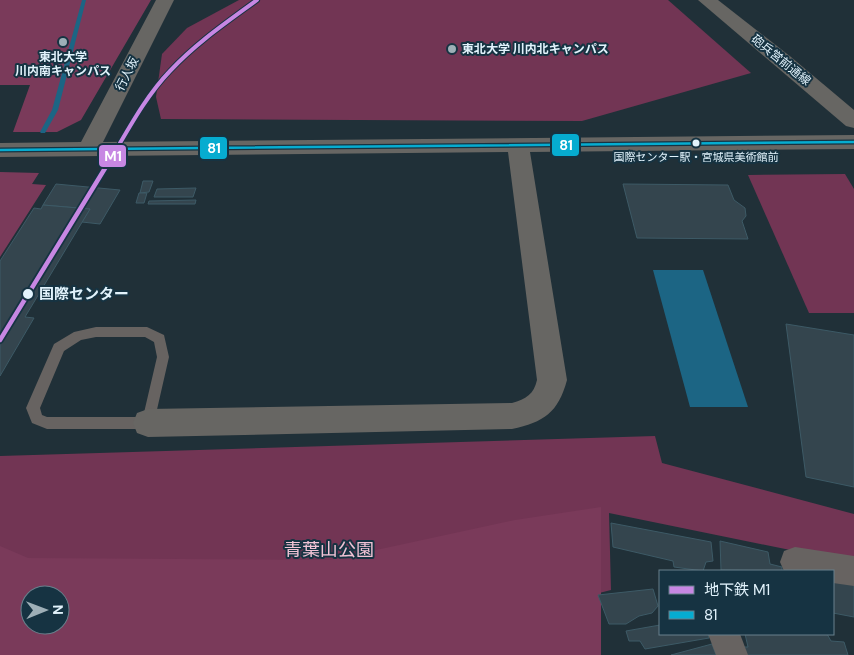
<svg xmlns="http://www.w3.org/2000/svg" width="854" height="655" font-family="'DM Sans','Noto Sans JP',sans-serif">
<style>
.green{fill:#723554;fill-rule:evenodd}
.forest{fill:#7a3a5a;fill-rule:evenodd}
.water{fill:#1c6584}
.lines{fill:none;stroke-linecap:round;stroke-linejoin:round}
.stream{fill:#1c6584;fill-rule:evenodd}
.building{fill:#34454e;stroke:#3d5a66}
.lane{fill:#676361;fill-rule:evenodd}
.street{fill:#676361;fill-rule:evenodd}
.secondary{fill:#676663;fill-rule:evenodd}
.bus-1-casing{stroke:#163342;stroke-width:5}
.bus-1{stroke:#06acd0;stroke-width:2.5}
.metro-1-far1-casing{stroke:#163342;stroke-width:6}
.metro-1-casing{stroke:#163342;stroke-width:8}
.metro-1-far1{stroke:#c787e3;stroke-width:4}
.metro-1{stroke:#c787e3;stroke-width:4.5}
.poi-dot{fill:#9eafb7;stroke:#163342;stroke-width:2}
.bus-dot{fill:#e2f3fc;stroke:#163342;stroke-width:2}
.labels{text-anchor:middle;dominant-baseline:central;stroke-width:4;stroke-linejoin:round;paint-order:stroke}
.far-bus-label{font-size:11px;fill:#e2f3fc;stroke:#163342}
.far-poi-label{font-size:12px;font-weight:bold;fill:#e2f3fc;stroke:#163342;text-anchor:start}
.far-street-label{font-size:12px;fill:#e2f3fc;stroke:#163342}
.stop-label{font-size:15px;font-weight:bold;fill:#e2f3fc;stroke:#163342;text-anchor:start}
.near-park-label{font-size:18px;fill:#f1c3d5;stroke:#163342}
.line-badge{stroke:#163342;stroke-width:2}
.badge-label{font-size:14px;text-anchor:middle;font-weight:bold;fill:#fff}
</style>
<rect width="100%" height="100%" fill="#203038"/>
<g class="green">
<path d="M239 0H668L751 73 582 121 161 119 156 97 162 54 187 28Z"/>
<path d="M845 174 854 189V313H809L748 175Z"/>
<path d="M655 436 662 463 854 514V563L609 513 611 590 456 629 337 655H0V456ZM30 595H60V625H30Z"/>
</g>
<g class="forest">
<path d="M0 0H151L81 120 57 132H13L30 85H0Z"/>
<path d="M0 172 39 173 32 184 46 185 0 257Z"/>
<path d="M601 507V655H0V546L28 558 330 560 515 520ZM30 595H60V625H30Z"/>
</g>
<path class="water" d="M653 270H703L748 407H690Z"/>
<g class="lines">
<path class="stream" d="M82 0H86L58 110 45 133H41L40 132 52 110Z"/>
</g>
<g class="building">
<path d="M143 181H153L149 192 140 193Z"/>
<path d="M56 184 120 190 100 224 82 222 90 209 43 205Z"/>
<path d="M623 184 728 185 734 200 745 208 746 216 742 221 748 239 637 238Z"/>
<path d="M196 188 193 197H154L157 189Z"/>
<path d="M139 193H147L144 203H136Z"/>
<path d="M196 200 195 204H148L149 201Z"/>
<path d="M43 205 90 209 25 317 34 318 0 376V261L34 208 41 209Z"/>
<path d="M786 324 854 335V487L806 477Z"/>
<path d="M611 523 711 542 713 561 706 562 703 571 674 567 673 561 613 547Z"/>
<path d="M720 541 768 552 770 564 782 567V571L721 570Z"/>
<path d="M833 578 854 583V617L833 613Z"/>
<path d="M653 589 658 606 652 613 639 616 626 624H609L598 595Z"/>
<path d="M660 625V634H708L709 638 645 649 640 641H629L626 631Z"/>
<path d="M745 634H827L831 641 844 642 848 655H746L743 647H748Z"/>
<path d="M712 644 716 655H671Z"/>
</g>
<g class="lines">
<path class="lane" d="M96 327H147L164 335 169 357 153 427 148 429H47L32 423 26 408 54 344 74 332ZM96 337H145L154 342 157 357 143 417H47L42 415 40 408 64 351 81 340Z"/>
<g class="street">
<path d="M795 547 854 556V586L833 583V571H784L780 562 784 551Z"/>
<path d="M708 634H740L748 655H716Z"/>
</g>
<g class="secondary">
<path d="M156 0H174L103 142 854 135V149L530 152 567 380C558 413 544 422 512 429L148 437 137 433 133 423 137 413 148 409 512 403C526 399 534 394 537 380L508 152 0 157V143L81 142Z"/>
<path d="M698 0H718L791 57 854 110V128L846 126Z"/>
</g>
<g class="bus-1-casing">
<path id="bus-1" d="M0 150 854 142"/>
</g>
<use href="#bus-1" class="bus-1"/>
<g class="metro-1-far1-casing">
<path id="metro-1-far1" d="M106 167C126 134 144 98 170 71 196 43 227 22 257 0"/>
</g>
<g class="metro-1-casing">
<path id="metro-1" d="M0 340 107 165"/>
</g>
<use href="#metro-1-far1" class="metro-1-far1"/>
<use href="#metro-1" class="metro-1"/>
</g>
<g class="poi-dot">
<circle cx="63" cy="42" r="5"/>
<circle cx="452" cy="49" r="5"/>
</g>
<g class="bus-dot">
<circle cx="696" cy="143" r="4.5"/>
<circle cx="28" cy="294" r="6"/>
</g>
<g class="labels">
<g class="far-bus-label">
<text x="696" y="157">国際センター駅・宮城県美術館前</text>
</g>
<g class="far-poi-label">
<text x="462" y="49">東北大学 川内北キャンパス</text>
<text x="63" y="57" text-anchor="middle">東北大学<tspan x="63" dy="14">川内南キャンパス</tspan></text>
</g>
<g class="far-street-label">
<text transform="translate(781 60) rotate(39)">砲兵営前通線</text>
<text transform="translate(127 74) rotate(-63)">行人坂</text>
</g>
<g class="stop-label">
<text x="39" y="294">国際センター</text>
</g>
<g class="near-park-label">
<text x="329" y="550">青葉山公園</text>
</g>
</g>
<g class="line-badge">
<rect x="551" y="133" width="29" height="24" rx="5" fill="#06acd0"/>
<rect x="199" y="136" width="29" height="24" rx="5" fill="#06acd0"/>
<rect x="98" y="144" width="29" height="24" rx="5" fill="#c787e3"/>
</g>
<g class="badge-label">
<text x="566" y="150">81</text>
<text x="214" y="153">81</text>
<text x="113" y="161">M1</text>
</g>
<rect x="659" y="570" width="175" height="65" fill="#163342" stroke="#68808c"/>
<rect x="669" y="586" width="25" height="8" fill="#c787e3" stroke="#68808c"/>
<text x="704" y="595" font-size="15" fill="#e2f3fc">地下鉄 M1</text>
<rect x="669" y="611" width="25" height="8" fill="#06acd0" stroke="#68808c"/>
<text x="704" y="620" font-size="15" fill="#e2f3fc">81</text>
<g transform="translate(45 610) rotate(89)"><circle r="24" fill="#163342" stroke="#68808c"/>
<path d="M0-4L9 19L0 12L-9 19Z" fill="#9eafb7"/>
<text y="-8" font-size="14" font-weight="bold" text-anchor="middle" fill="#e2f3fc">N</text>
</g>
</svg>
